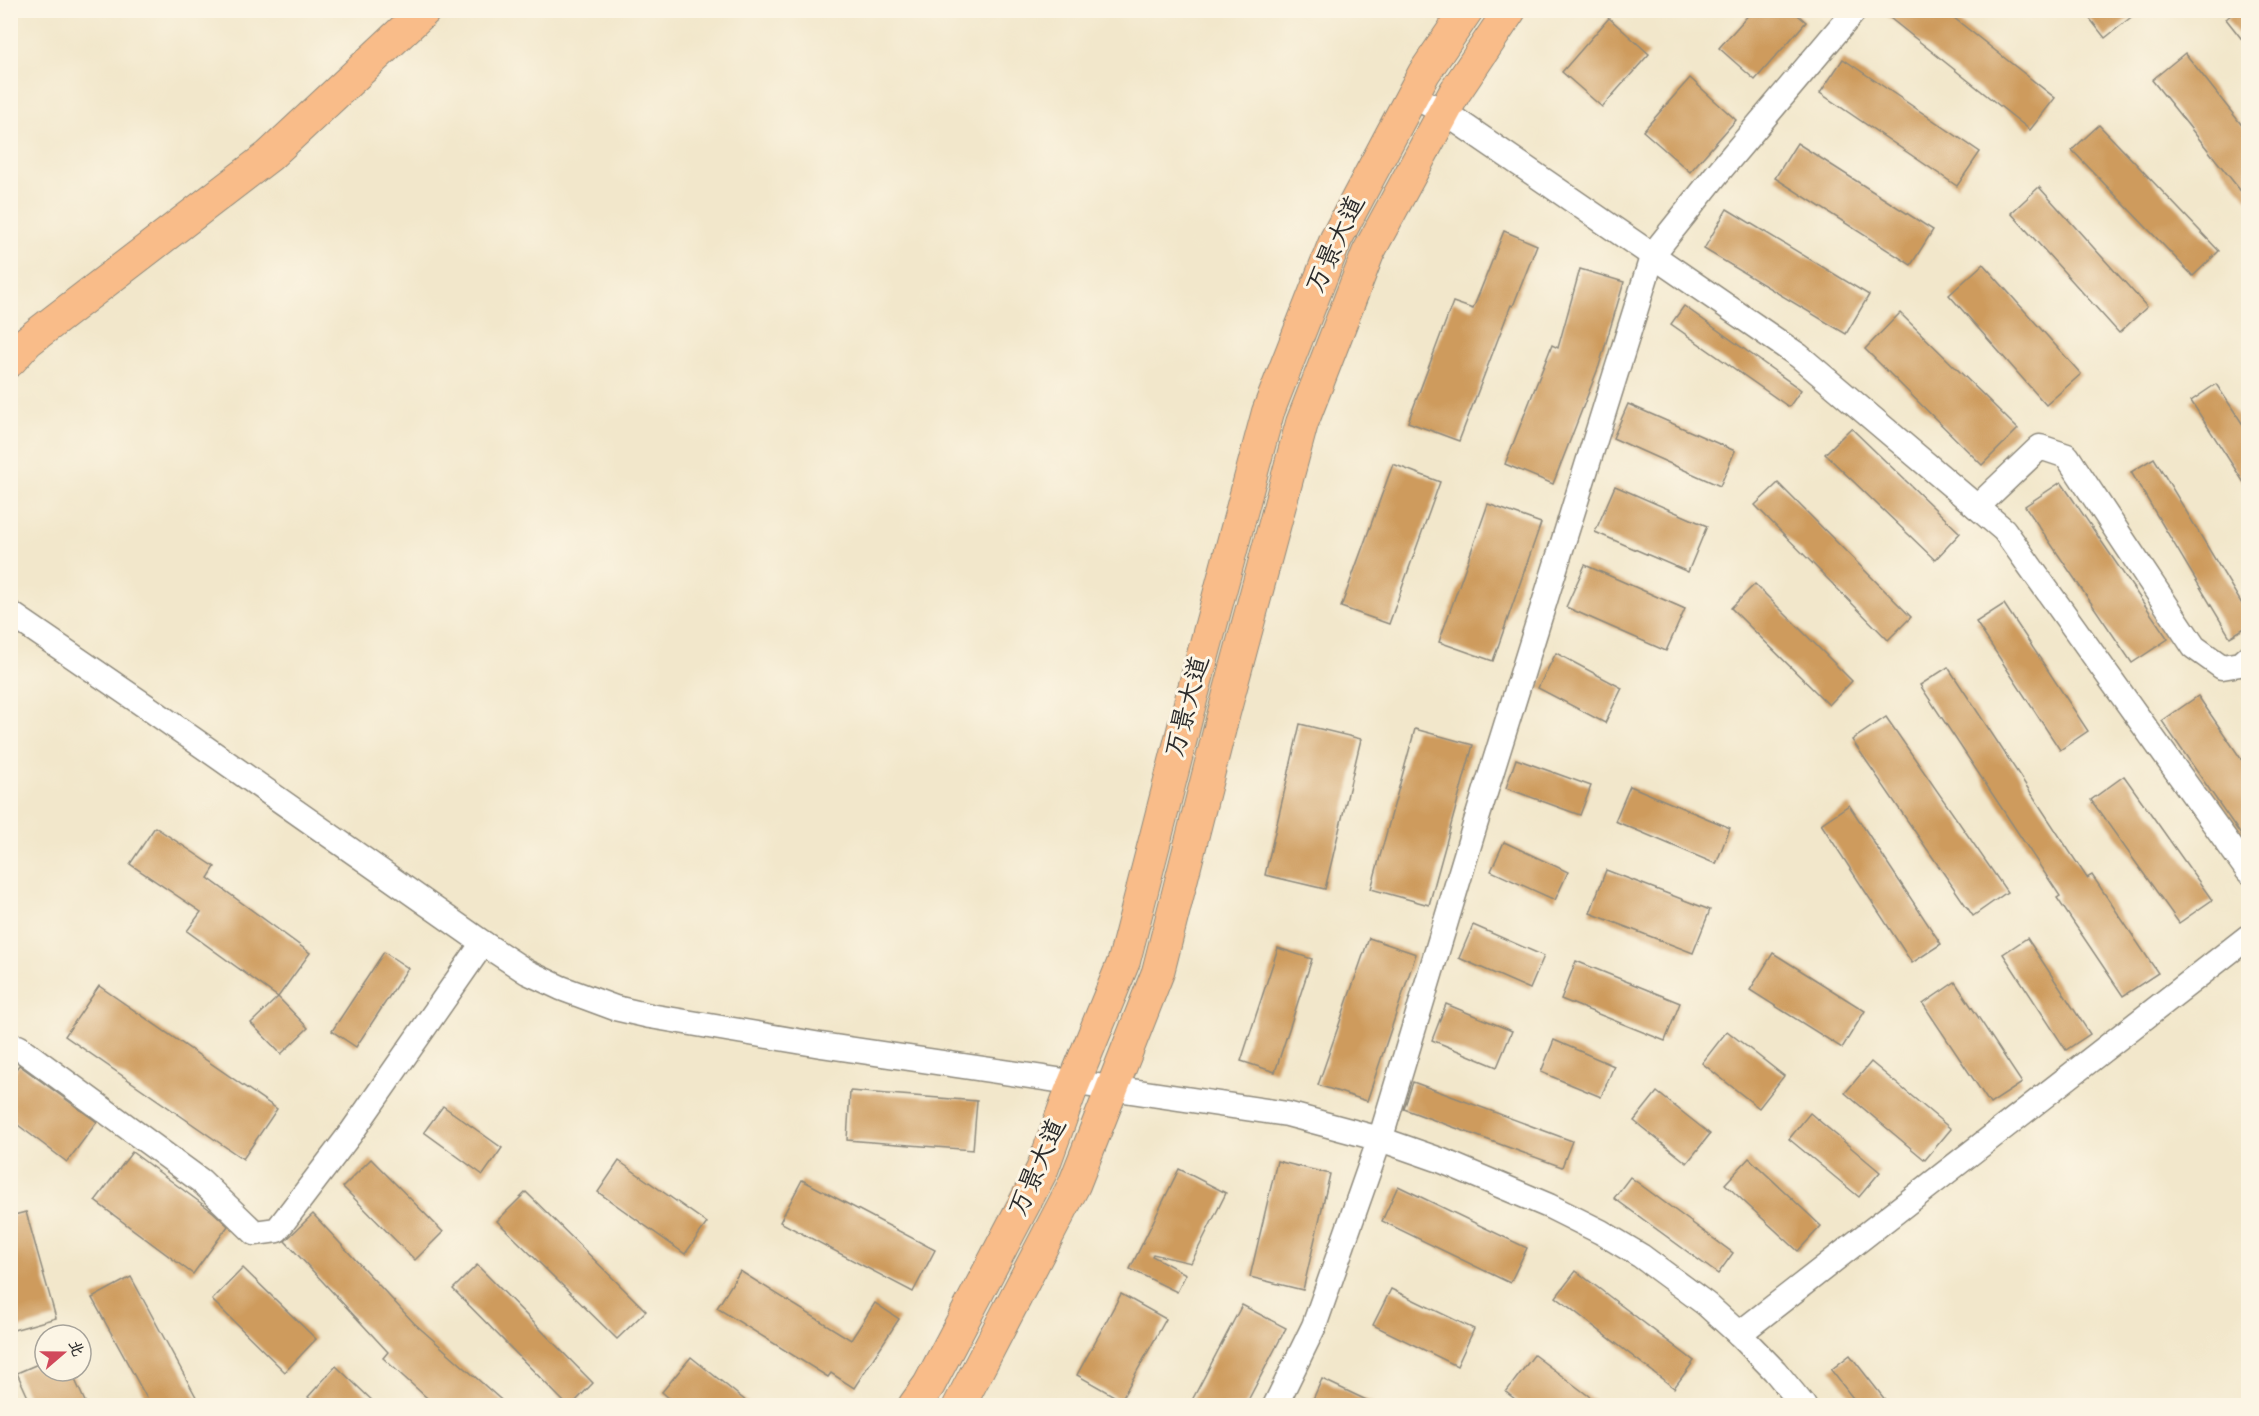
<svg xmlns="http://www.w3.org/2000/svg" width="2259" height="1416" font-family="'Indie Flower','LXGW WenKai TC',sans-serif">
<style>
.building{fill:#ce9b5d}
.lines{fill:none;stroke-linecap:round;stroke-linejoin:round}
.minor-casing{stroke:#8e897b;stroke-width:27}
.major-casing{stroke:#8e897b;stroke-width:34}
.minor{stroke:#fff;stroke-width:24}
.major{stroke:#f9bc89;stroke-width:32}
.labels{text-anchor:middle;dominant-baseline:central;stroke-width:6;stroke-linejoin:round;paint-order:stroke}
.street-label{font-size:26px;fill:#2b2b2b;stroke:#fcf5e5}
</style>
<rect width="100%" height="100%" fill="#fcf5e5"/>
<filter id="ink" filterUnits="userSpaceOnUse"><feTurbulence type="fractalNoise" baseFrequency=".0167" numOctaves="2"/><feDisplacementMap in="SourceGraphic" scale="12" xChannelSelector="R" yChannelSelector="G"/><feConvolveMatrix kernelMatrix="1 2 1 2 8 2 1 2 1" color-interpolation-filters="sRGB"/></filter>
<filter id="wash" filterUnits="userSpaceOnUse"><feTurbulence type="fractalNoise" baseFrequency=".008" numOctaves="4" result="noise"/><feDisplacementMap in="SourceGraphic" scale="24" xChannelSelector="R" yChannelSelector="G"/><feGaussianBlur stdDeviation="1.35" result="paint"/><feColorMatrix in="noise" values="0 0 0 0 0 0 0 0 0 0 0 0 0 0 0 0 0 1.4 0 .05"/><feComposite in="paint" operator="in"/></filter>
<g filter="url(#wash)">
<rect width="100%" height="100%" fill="#f2e7cb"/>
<g id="blocks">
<g class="building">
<path d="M1753 10H1792L1806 22 1755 80 1719 48Z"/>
<path d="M1880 10H1944L2055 98 2030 130Z"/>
<path d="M2083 10H2140L2105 38Z"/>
<path d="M2237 10H2248V47L2226 19Z"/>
<path d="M1609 18 1649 54 1602 107 1562 72Z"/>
<path d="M2185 53 2248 133V200L2152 80Z"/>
<path d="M1843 59 1980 152 1957 186 1820 93Z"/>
<path d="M1690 78 1736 120 1690 172 1643 131Z"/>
<path d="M2099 125 2219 251 2193 276 2072 150Z"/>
<path d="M1797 143 1933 230 1911 265 1775 178Z"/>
<path d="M2039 187 2147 307 2119 333 2011 213Z"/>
<path d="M1727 209 1869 295 1846 334 1704 249Z"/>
<path d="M1504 231 1537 245 1513 306 1511 305 1459 441 1408 422 1453 302 1473 309Z"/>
<path d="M1983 264 2081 374 2046 405 1949 295Z"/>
<path d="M1580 269 1624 282 1599 366 1553 484 1505 464 1552 345 1558 348Z"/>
<path d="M1684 306 1801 390 1789 407 1671 324Z"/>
<path d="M1900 313 2018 429 1982 465 1865 349Z"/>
<path d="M2216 384 2248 432V489L2191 401Z"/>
<path d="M1628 404 1735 451 1720 486 1613 438Z"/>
<path d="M1851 428 1960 533 1935 560 1825 454Z"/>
<path d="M2154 458 2248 614V626L2230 637 2131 472Z"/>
<path d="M1393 464 1440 482 1389 624 1341 607Z"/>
<path d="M2061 482 2168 639 2132 663 2025 506Z"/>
<path d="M1778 483 1911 617 1888 640 1755 505Z"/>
<path d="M1615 486 1707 526 1688 572 1595 532Z"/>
<path d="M1488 504 1541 523 1493 661 1439 642Z"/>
<path d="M1585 565 1685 609 1666 651 1566 607Z"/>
<path d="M1755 584 1852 681 1829 705 1731 608Z"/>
<path d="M2004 604 2088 731 2060 750 1976 622Z"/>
<path d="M1556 653 1622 688 1605 723 1538 688Z"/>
<path d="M1948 667 2087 878 2092 875 2158 973 2123 996 2057 898 2060 896 1920 685Z"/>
<path d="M2198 696 2248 769V845L2162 721Z"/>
<path d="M1886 717 2007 892 1973 916 1852 740Z"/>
<path d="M1300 724 1361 739 1325 889 1265 875Z"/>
<path d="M1415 729 1473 745 1429 905 1371 889Z"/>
<path d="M1516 759 1591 786 1580 815 1506 788Z"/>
<path d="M2124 776 2212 900 2179 923 2091 800Z"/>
<path d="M1630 786 1730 828 1716 864 1615 821Z"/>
<path d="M1849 805 1941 944 1912 963 1821 824Z"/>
<path d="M155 827 215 867 208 878 310 953 278 997 187 931 201 912 130 864Z"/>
<path d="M1504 842 1568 872 1555 900 1491 871Z"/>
<path d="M1606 870 1710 910 1693 953 1590 913Z"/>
<path d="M1473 925 1544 956 1530 989 1459 958Z"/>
<path d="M1369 938 1416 954 1367 1101 1318 1085Z"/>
<path d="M2027 938 2090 1034 2066 1050 2003 954Z"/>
<path d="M1278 948 1312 959 1275 1072 1241 1061Z"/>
<path d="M384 952 408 968 356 1047 332 1031Z"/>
<path d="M1773 953 1865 1011 1842 1048 1750 990Z"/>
<path d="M1576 961 1680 1003 1665 1041 1561 999Z"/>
<path d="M1955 982 2022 1083 1990 1104 1923 1004Z"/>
<path d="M99 986 277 1109 243 1159 65 1036Z"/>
<path d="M278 997 308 1028 281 1054 251 1023Z"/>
<path d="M1446 1004 1512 1031 1497 1067 1432 1040Z"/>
<path d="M1727 1031 1784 1076 1759 1108 1702 1063Z"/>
<path d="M1554 1040 1614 1066 1601 1097 1541 1072Z"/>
<path d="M1871 1062 1951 1129 1925 1160 1845 1093Z"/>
<path d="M19 1065 97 1122 67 1162 10 1119V1077Z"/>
<path d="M1413 1082 1572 1141 1562 1167 1404 1109Z"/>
<path d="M850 1091 977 1101 973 1150 847 1140Z"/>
<path d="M1657 1092 1710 1134 1687 1163 1634 1121Z"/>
<path d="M443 1106 502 1148 483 1175 424 1132Z"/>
<path d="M1810 1113 1880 1172 1859 1197 1789 1139Z"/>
<path d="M132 1152 213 1212 228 1226 193 1274 95 1201Z"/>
<path d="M1749 1158 1821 1226 1798 1251 1725 1184Z"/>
<path d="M371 1159 443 1232 415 1260 343 1187Z"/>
<path d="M619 1161 707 1223 685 1254 598 1192Z"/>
<path d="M1277 1161 1330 1174 1303 1290 1250 1277Z"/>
<path d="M1179 1169 1226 1193 1191 1263 1153 1254 1152 1256 1186 1274 1177 1292 1130 1269Z"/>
<path d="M1630 1177 1733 1253 1718 1274 1614 1198Z"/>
<path d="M802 1180 935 1250 913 1292 780 1222Z"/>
<path d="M1398 1186 1527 1248 1510 1283 1382 1221Z"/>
<path d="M526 1192 646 1311 617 1339 497 1221Z"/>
<path d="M26 1212 56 1318 10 1331V1216Z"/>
<path d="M313 1214 414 1323 508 1406H436L383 1358 388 1352 285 1241Z"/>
<path d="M477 1265 593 1383 571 1406H568L453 1289Z"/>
<path d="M243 1268 316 1339 285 1372 212 1300Z"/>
<path d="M740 1271 851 1340 875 1303 899 1319 854 1388 831 1373 828 1377 717 1308Z"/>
<path d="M1576 1271 1694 1361 1674 1388 1556 1297Z"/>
<path d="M131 1277 201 1406H151L92 1298Z"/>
<path d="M1391 1289 1474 1329 1457 1366 1373 1325Z"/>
<path d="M1121 1294 1166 1319 1121 1400 1077 1375Z"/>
<path d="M1242 1305 1286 1328 1245 1406H1189Z"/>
<path d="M1534 1355 1602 1406H1524L1506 1392Z"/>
<path d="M1850 1355 1890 1406H1859L1831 1370Z"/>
<path d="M691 1357 752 1406H678L662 1392Z"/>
<path d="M45 1361V1371H71L87 1406H32L17 1373Z"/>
<path d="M336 1366 378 1406H318L308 1397Z"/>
<path d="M1322 1379 1379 1406H1310Z"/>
</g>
</g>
</g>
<g filter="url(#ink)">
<use href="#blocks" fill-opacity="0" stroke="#8e897b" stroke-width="1.5"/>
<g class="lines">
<g class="minor-casing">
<g id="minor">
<path d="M1412 96 1444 112 1799 356 2004 530 2248 871"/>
<path d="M1977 507 2040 447 2067 456 2194 647 2222 667 2240 664 2248 657"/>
<path d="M10 613 150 709 483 943 527 972 561 988 615 1008 650 1016 821 1045 1287 1114 1380 1139 1440 1160 1549 1206 1601 1232 1641 1256 1706 1304 1739 1334 1775 1371 1804 1406"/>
<path d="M10 1047H18L201 1181 255 1233 277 1230 351 1133 483 943"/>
<path d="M1739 1334 2248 937"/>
<path d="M1275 1406 1314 1326 1384 1127 1475 825 1653 254 1716 175 1855 10"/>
</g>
</g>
<g class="major-casing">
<g id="major">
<path d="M10 361 28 341 269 156 425 10"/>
<path d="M914 1406 929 1385 1042 1170 1070 1093 1124 961 1188 711 1268 412 1336 239 1424 73 1467 10"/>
<path d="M959 1406 1074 1185 1158 972 1222 720 1302 423 1368 253 1455 92 1510 10"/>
</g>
</g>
<use href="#minor" class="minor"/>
<use href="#major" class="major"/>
</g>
</g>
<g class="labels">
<g class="street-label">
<text transform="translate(1337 245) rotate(-65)">万景大道</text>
<text transform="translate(1189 707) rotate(-75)">万景大道</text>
<text transform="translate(1039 1168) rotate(-66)">万景大道</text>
</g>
</g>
<rect width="2259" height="1416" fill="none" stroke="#fcf5e5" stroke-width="36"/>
<g transform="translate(63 1353) rotate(70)"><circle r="28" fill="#fcf5e5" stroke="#a8a49b" stroke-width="1.5"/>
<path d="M0-4.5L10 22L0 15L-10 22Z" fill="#d1495b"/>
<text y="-9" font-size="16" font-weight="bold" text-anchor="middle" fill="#2b2b2b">北</text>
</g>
</svg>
